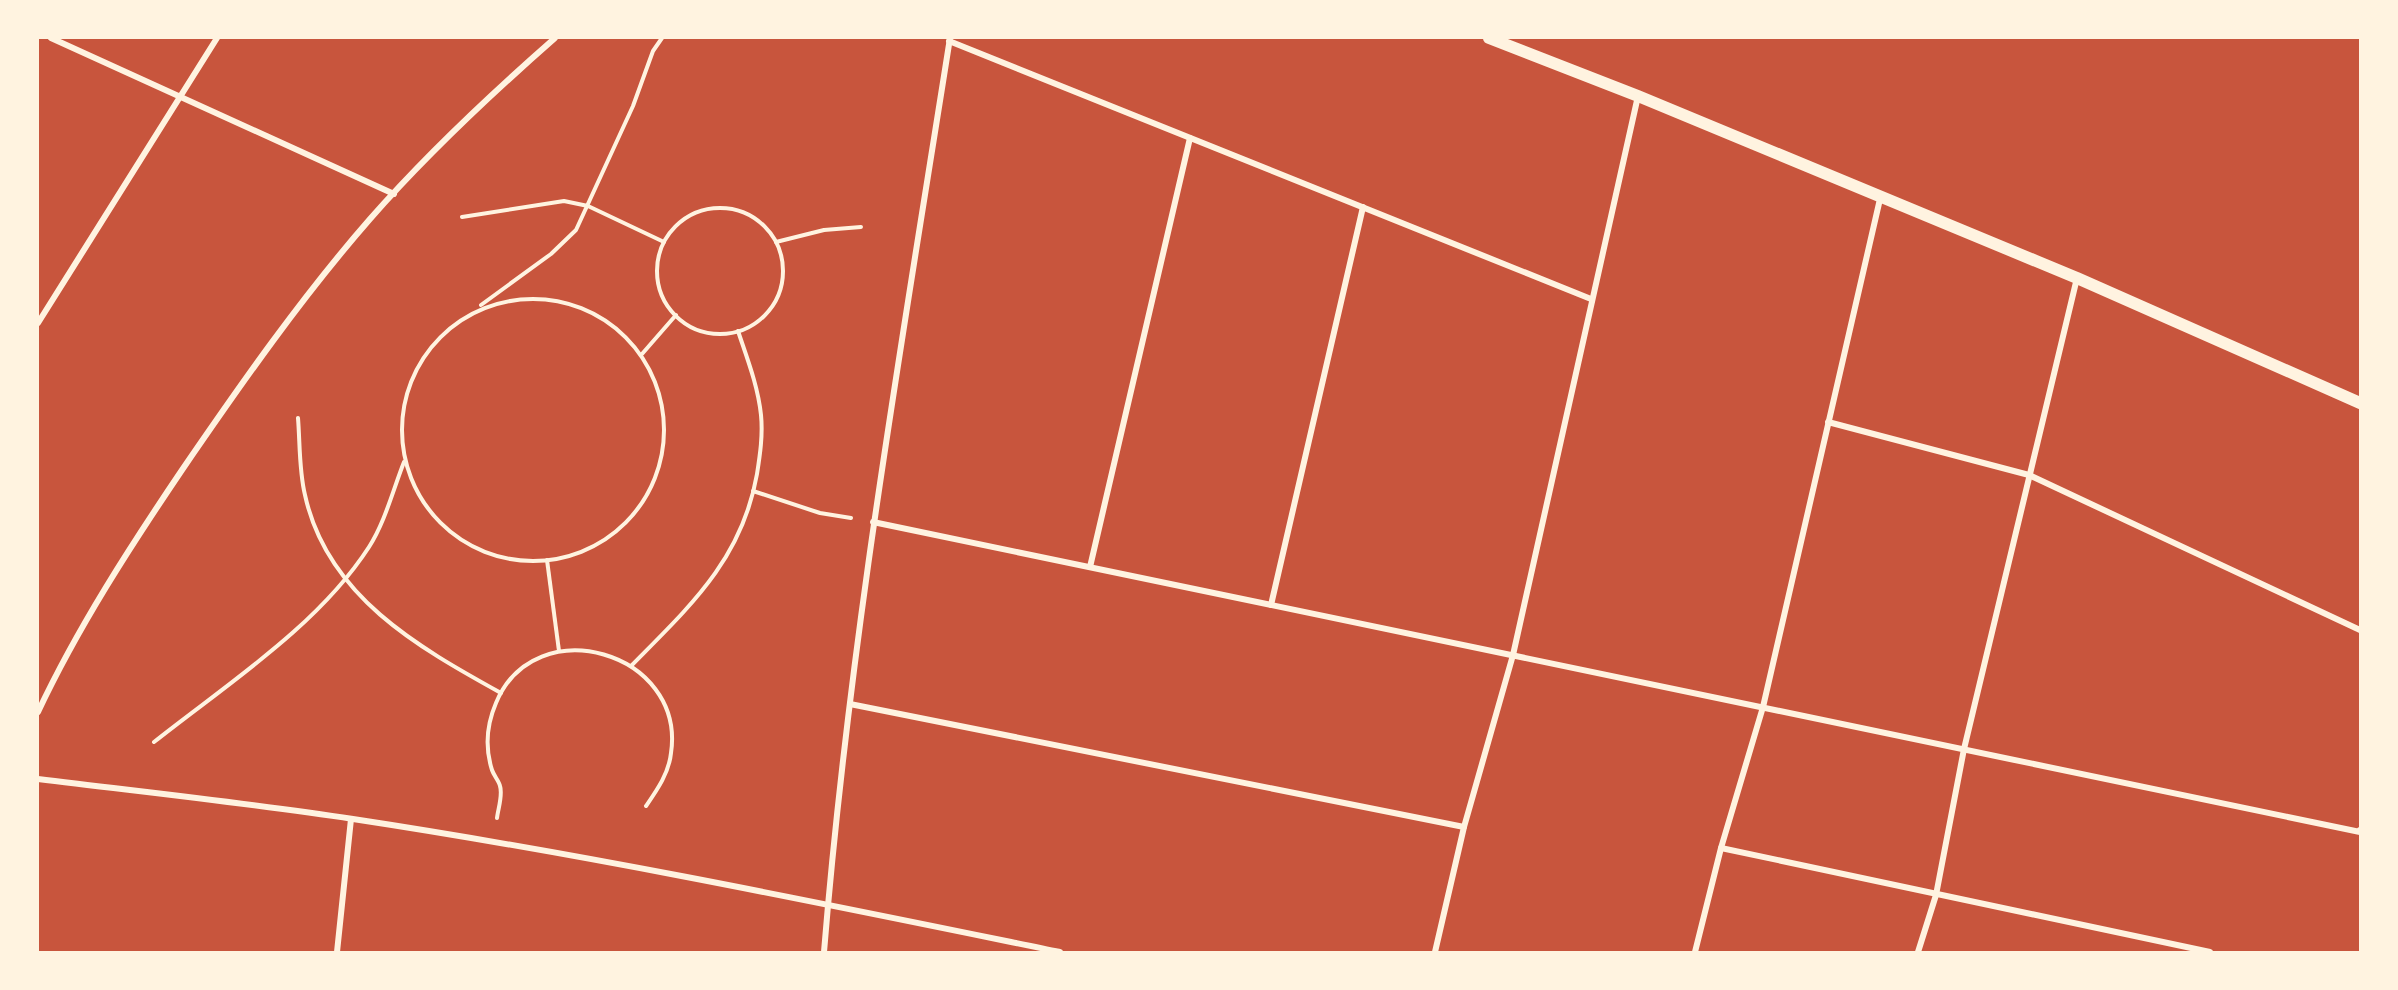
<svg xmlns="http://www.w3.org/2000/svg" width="2398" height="990" font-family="'Archivo Narrow',sans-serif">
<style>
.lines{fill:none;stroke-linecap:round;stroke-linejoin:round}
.path{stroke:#fff3e0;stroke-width:4}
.minor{stroke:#fff3e0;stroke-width:6}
.secondary{stroke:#fff3e0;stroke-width:12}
</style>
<rect width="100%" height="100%" fill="#c8553d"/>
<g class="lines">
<g class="path">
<circle cx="720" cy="271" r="63"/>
<path d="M462 217 564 201 588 206 664 242"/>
<path d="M776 242 824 230 861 227"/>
<circle cx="533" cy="430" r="131"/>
<path d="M481 305 551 254 576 230 633 106 653 51 662 38"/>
<path d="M642 354 676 315"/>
<path d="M298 418C300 443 299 471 305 495 327 596 418 647 501 693"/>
<path d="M753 491 820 513 851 518"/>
<path d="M547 560 559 651"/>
<path d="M631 666C689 607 742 560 757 474 760 455 763 435 761 415 758 386 747 358 738 331"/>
<path d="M154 742C227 684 318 626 369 547 385 522 393 490 404 462"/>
<path d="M497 818C498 809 503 795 500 786 499 781 494 776 492 770 485 748 487 724 496 703 535 608 686 652 671 753 669 773 657 790 646 806"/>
</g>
<g class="minor">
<path d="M51 38 394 194"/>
<path d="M949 41 1591 299"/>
<path d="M38 323 217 38"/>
<path d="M1828 422 2029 475 2360 630"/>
<path d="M873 522 2360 832V830"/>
<path d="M1090 567 1190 138"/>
<path d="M1271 605 1363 207"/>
<path d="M850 704 1464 827"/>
<path d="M38 712C78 627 130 547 182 470 241 384 301 298 370 219 427 154 490 95 555 38"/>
<path d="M38 779C143 792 248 803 353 819 590 855 825 904 1060 952"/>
<path d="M1721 848 2210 952"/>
<path d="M337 952 351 819"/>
<path d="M824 952C849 645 902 342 950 38"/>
<path d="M1435 952 1464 827 1513 655 1638 96"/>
<path d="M1695 952 1721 848 1763 707 1880 199"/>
<path d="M1918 952 1936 895 1964 749 2077 278"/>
</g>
<path class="secondary" d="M1489 38 1638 96 2077 278 2360 403"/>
</g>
<rect width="2398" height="990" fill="none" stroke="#fff3e0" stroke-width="78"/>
</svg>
